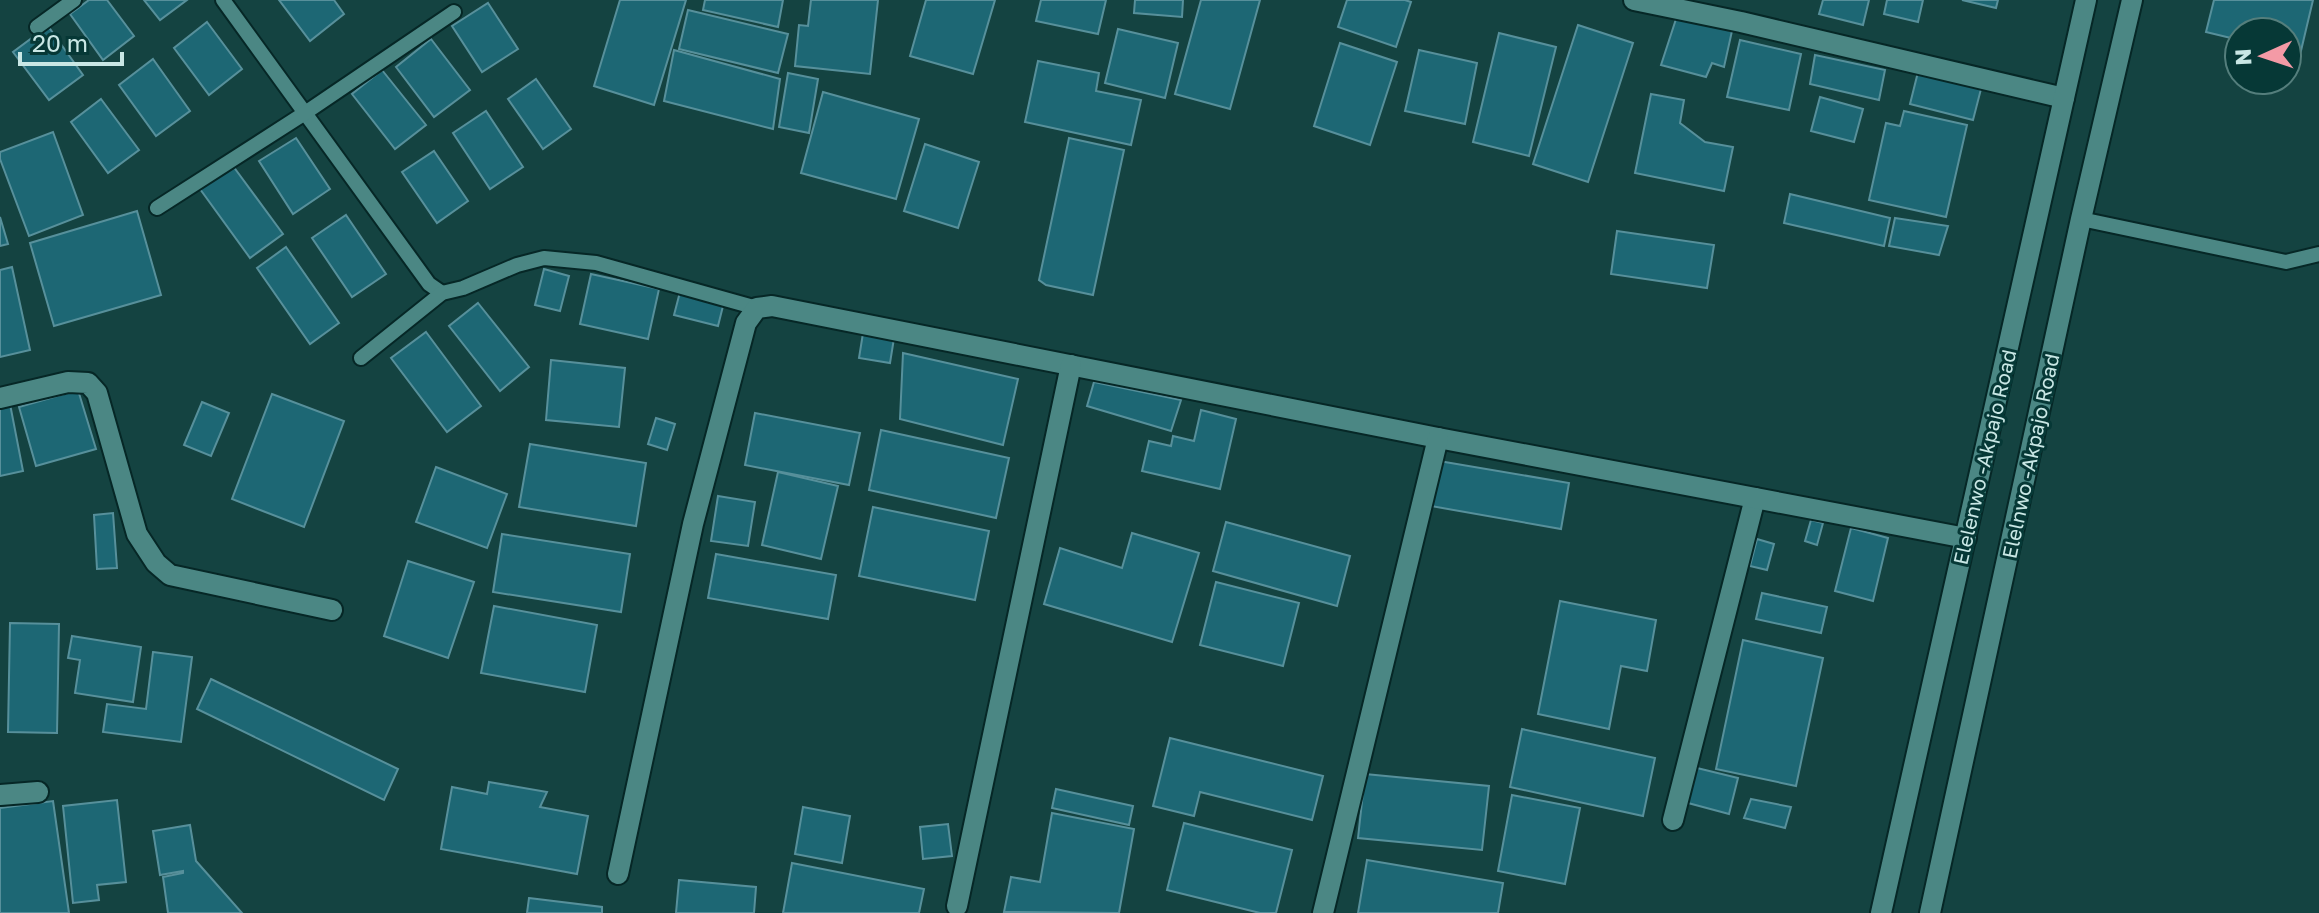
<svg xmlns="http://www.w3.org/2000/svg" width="2319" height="913" font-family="'Golos Text',sans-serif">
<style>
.building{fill:#1d6774;stroke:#57909b;stroke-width:2}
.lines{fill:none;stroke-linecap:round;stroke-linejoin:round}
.lane-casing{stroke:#062726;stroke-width:18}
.street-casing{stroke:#062726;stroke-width:24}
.secondary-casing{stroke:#062726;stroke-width:24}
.lane{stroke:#4b8784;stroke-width:14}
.street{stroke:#4b8784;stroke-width:20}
.secondary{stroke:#4b8784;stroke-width:20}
.labels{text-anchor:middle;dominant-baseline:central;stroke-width:6;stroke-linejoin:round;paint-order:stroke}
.street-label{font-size:20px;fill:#c9e7e5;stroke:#063836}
</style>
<rect width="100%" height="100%" fill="#144341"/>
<g class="building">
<path d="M89 0H107L134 36 103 60 70 14Z"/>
<path d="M144 0H187L160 20Z"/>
<path d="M279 0H334L344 14 310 41Z"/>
<path d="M620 0H686L654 105 594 86Z"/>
<path d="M705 0H783L778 27 703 10Z"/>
<path d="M811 0H878L870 74 795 66 799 25 808 26Z"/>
<path d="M926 0H995L973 74 910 56Z"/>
<path d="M1041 0H1106L1098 34 1036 21Z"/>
<path d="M1135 0H1183L1182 17 1134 13Z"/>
<path d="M1201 0H1260L1230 109 1175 94Z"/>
<path d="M1347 0H1405L1411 2 1396 47 1338 27Z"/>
<path d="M1823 0H1869L1863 25 1819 14Z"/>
<path d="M1887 0H1923L1918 22 1884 14Z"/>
<path d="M1962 0H1998L1996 8Z"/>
<path d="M2214 0H2313L2300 55 2287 52V32H2239V40L2206 32Z"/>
<path d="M488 3 518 49 482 72 452 26Z"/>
<path d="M688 10 788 34 778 73 679 49Z"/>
<path d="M1677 16 1732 31 1724 67 1712 63 1706 77 1661 65Z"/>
<path d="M207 22 242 69 209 95 174 48Z"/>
<path d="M1578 25 1633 43 1588 182 1533 164Z"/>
<path d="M48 26 83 75 49 100 13 52Z"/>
<path d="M1118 29 1178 43 1165 98 1105 83Z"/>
<path d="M1499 33 1556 47 1529 156 1473 142Z"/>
<path d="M431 39 470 90 434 117 396 67Z"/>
<path d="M1740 40 1801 54 1789 110 1727 97Z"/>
<path d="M1340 43 1397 62 1370 145 1314 126Z"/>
<path d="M674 50 780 79 773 129 664 101Z"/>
<path d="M1419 50 1477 63 1465 124 1405 111Z"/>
<path d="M1815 55 1885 70 1879 100 1810 84Z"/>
<path d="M153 59 190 111 156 136 119 85Z"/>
<path d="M1038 61 1099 73 1096 91 1141 100 1131 145 1025 122Z"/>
<path d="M382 70 426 125 395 149 352 94Z"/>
<path d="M1918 72 1981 89 1973 120 1910 104Z"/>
<path d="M788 73 818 79 809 133 779 127Z"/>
<path d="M536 79 571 129 543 149 508 99Z"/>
<path d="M823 92 919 119 896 199 801 173Z"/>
<path d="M1651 94 1684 100 1680 123 1705 142 1733 147 1724 191 1635 173Z"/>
<path d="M1820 97 1863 109 1854 142 1811 131Z"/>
<path d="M101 99 139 150 108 173 71 122Z"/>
<path d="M486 111 523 167 490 189 453 133Z"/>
<path d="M1904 111 1967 125 1946 217 1869 200 1886 123 1900 126Z"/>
<path d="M53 132 83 215 29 236 0 159V152Z"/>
<path d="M296 138 330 189 293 214 259 161Z"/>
<path d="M1069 138 1124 150 1093 295 1046 285 1039 280Z"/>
<path d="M925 144 979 162 958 228 904 211Z"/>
<path d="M434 151 468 201 437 223 402 172Z"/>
<path d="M233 166 283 234 250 258 200 189Z"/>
<path d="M1790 194 1890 218 1884 246 1784 223Z"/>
<path d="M137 211 161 295 54 326 30 243Z"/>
<path d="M346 215 386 274 352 297 312 238Z"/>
<path d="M0 217 8 244 0 246Z"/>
<path d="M1895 218 1948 226 1939 255 1889 246Z"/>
<path d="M1617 231 1714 245 1707 288 1611 274Z"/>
<path d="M286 247 339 323 310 344 257 268Z"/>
<path d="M12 267 30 350 0 357V270Z"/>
<path d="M544 269 569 276 560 311 535 305Z"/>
<path d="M591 274 659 289 648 339 580 324Z"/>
<path d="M680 292 724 302 718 326 674 315Z"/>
<path d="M478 303 529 367 500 391 449 326Z"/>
<path d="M864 327 895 332 890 363 859 358Z"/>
<path d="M426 332 481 406 447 432 391 358Z"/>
<path d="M903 353 1018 379 1003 445 900 419Z"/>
<path d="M551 360 625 368 619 427 546 420Z"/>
<path d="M1094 382 1181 400 1171 431 1087 406Z"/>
<path d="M78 390 96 449 36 466 19 407Z"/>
<path d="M272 394 344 421 304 527 232 499Z"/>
<path d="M202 402 229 413 211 456 184 445Z"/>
<path d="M10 404 23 471 0 476V406Z"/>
<path d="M1201 410 1236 419 1220 489 1142 471 1149 441 1171 446 1173 436 1194 441Z"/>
<path d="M755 413 860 433 849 485 745 465Z"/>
<path d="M656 418 675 424 667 450 648 444Z"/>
<path d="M881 430 1009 458 996 518 869 490Z"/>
<path d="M530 444 646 463 636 526 519 507Z"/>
<path d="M1439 461 1569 483 1561 529 1431 506Z"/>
<path d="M436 467 507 494 487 548 416 522Z"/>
<path d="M778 472 838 486 821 559 762 545Z"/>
<path d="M718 496 755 502 748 546 711 541Z"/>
<path d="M873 507 989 531 975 600 859 576Z"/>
<path d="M113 513 117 568 97 569 94 515Z"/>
<path d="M1811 520 1823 523 1817 545 1805 541Z"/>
<path d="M1226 522 1350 556 1337 606 1213 571Z"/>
<path d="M1851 528 1888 538 1873 601 1835 591Z"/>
<path d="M1132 533 1199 553 1172 642 1044 604 1060 548 1122 568Z"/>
<path d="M502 534 630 554 621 612 493 592Z"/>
<path d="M1757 539 1774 544 1767 570 1750 566Z"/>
<path d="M716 554 836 575 828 619 708 598Z"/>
<path d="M408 561 474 582 448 658 384 636Z"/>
<path d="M1216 582 1299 603 1283 666 1200 645Z"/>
<path d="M1762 593 1827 607 1821 633 1756 619Z"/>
<path d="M1560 601 1656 620 1647 671 1621 666 1609 729 1538 714Z"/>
<path d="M494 606 597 625 585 692 481 673Z"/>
<path d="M10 623 59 624 57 733 8 732Z"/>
<path d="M72 636 141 647 133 702 75 693 80 660 68 658Z"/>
<path d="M1743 640 1823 658 1796 786 1716 769Z"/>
<path d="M153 652 192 657 181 742 103 732 107 704 146 709Z"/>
<path d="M211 679 398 769 384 800 197 709Z"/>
<path d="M1522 729 1655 758 1643 816 1510 787Z"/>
<path d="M1170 738 1323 776 1312 820 1200 792 1194 816 1153 806Z"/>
<path d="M1697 768 1738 778 1729 814 1688 803Z"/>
<path d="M1365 774 1489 786 1482 850 1358 838Z"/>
<path d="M489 782 547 792 540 807 588 816 577 874 441 849 452 787 487 794Z"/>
<path d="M1056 789 1133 806 1129 825 1052 808Z"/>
<path d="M1512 795 1580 808 1565 884 1498 871Z"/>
<path d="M1751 799 1791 807 1785 828 1744 818Z"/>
<path d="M117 800 126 882 97 885 99 900 73 903 63 806Z"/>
<path d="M53 801 69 913H0V808Z"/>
<path d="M803 807 850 816 842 863 795 854Z"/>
<path d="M1052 813 1134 829 1119 913 1004 912 1011 877 1040 882Z"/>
<path d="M1184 823 1292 850 1276 913H1260L1167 890Z"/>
<path d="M948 824 952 856 923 859 920 827Z"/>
<path d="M190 825 196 861 242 913H168L163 877 183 873V871L160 875 153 831Z"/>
<path d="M1367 860 1503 883 1498 913H1358Z"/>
<path d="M792 863 924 889 919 913H783Z"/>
<path d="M679 880 756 887 754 913H676Z"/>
<path d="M529 898 602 907V913H527Z"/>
</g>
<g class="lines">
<g class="lane-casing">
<g id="lane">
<path d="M223 0 429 284 442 293"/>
<path d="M37 27 74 0"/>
<path d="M157 208 305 113 454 12"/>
<path d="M2081 219 2286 262 2319 254"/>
<path d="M361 358 442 293 463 288 517 265 544 258 596 263 757 308"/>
</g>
</g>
<g class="street-casing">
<g id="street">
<path d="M1634 0 1741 22 2064 98"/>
<path d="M0 398 68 382 88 383 97 393 137 534 156 563 170 575 332 610"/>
<path d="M0 795 38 792"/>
<path d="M1673 820 1755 498"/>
<path d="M618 874 693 524 746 323 757 308 772 306 1438 438 1966 538"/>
<path d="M957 906 1071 365"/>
<path d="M1323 913 1438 438"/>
</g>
</g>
<g class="secondary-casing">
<g id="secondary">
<path d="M1881 913 2086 0"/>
<path d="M1930 913 2081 219 2132 0"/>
</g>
</g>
<use href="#lane" class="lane"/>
<use href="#street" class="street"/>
<use href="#secondary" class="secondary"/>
</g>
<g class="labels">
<g class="street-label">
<text transform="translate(2030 456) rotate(-78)">Elelnwo -Akpajo Road</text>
<text transform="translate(1984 457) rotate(-77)">Elelenwo -Akpajo Road</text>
</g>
</g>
<g transform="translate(2263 56) rotate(267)"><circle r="38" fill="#063836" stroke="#547e7c" stroke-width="2"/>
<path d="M0-6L14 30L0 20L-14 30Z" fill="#f49aa6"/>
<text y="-12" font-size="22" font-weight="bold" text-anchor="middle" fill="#c9e7e5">N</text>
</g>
<path d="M20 52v12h102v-12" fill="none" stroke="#c9e7e5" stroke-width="4"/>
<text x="32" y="52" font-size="24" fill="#c9e7e5" stroke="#063836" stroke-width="6" paint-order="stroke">20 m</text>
</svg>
